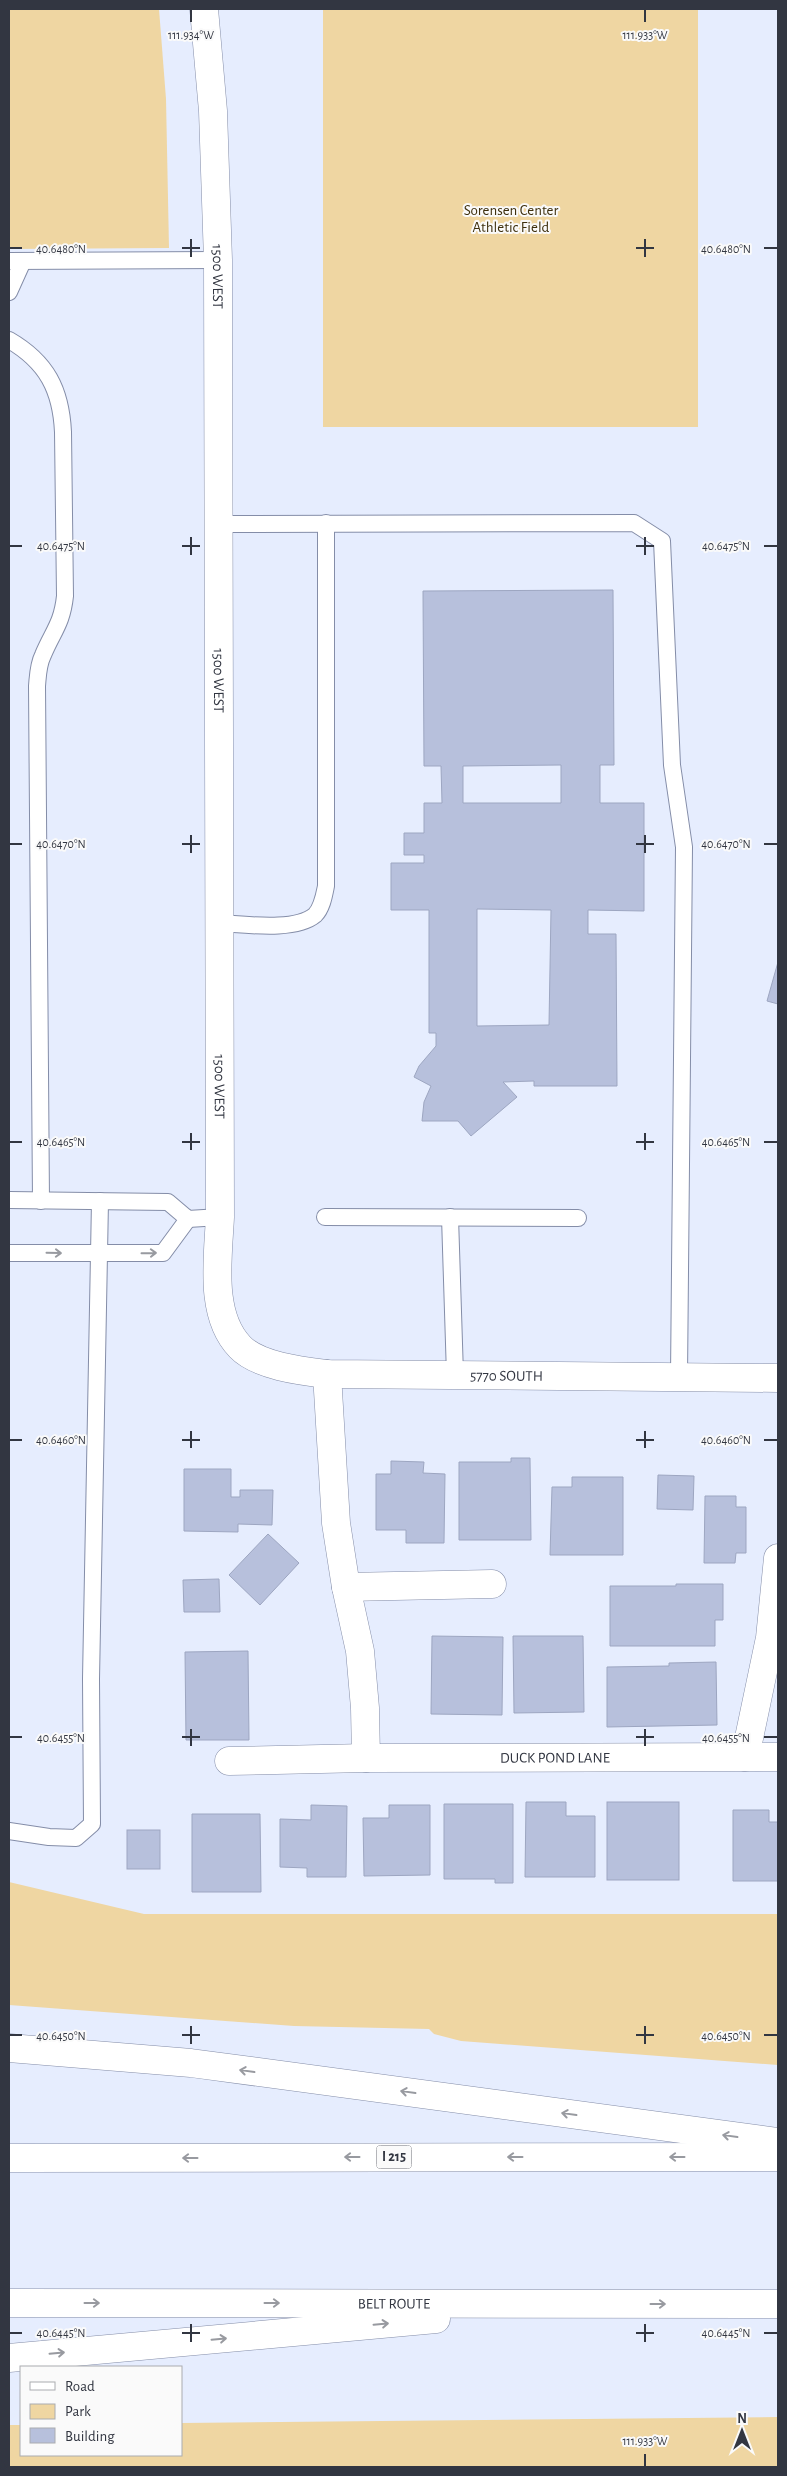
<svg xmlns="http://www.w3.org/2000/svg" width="787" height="2476" font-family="'Alegreya Sans',sans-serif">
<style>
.green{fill:#efd6a2}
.building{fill:#b7c0dc;stroke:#9da6c1;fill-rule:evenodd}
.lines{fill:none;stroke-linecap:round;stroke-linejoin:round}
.lane-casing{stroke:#848da8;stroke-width:18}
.street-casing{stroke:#848da8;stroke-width:29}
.highway-casing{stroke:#848da8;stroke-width:29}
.lane{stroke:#fff;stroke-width:16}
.street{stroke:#fff;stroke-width:28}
.highway{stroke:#fff;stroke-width:28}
.oneway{stroke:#989aa0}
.ticks{fill:none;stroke:#323641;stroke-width:2}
.labels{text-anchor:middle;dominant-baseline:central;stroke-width:4;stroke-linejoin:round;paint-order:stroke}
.shield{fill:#fafafa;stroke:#6e7178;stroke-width:1}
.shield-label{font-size:14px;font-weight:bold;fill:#323641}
.park-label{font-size:15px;fill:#3e300e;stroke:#fafafa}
.street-label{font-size:15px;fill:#323641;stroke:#fafafa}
.ticks-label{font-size:12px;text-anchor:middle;fill:#323641;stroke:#fafafa;stroke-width:4;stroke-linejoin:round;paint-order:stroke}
</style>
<rect width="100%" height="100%" fill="#e6edfe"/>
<g class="green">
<path d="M9 9H159L166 99 169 248 9 249Z"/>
<path d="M323 9 698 10V427H323Z"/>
<path d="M9 1882 144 1914H778V2065L461 2041 434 2034 429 2029 294 2026 9 2005Z"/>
<path d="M778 2417V2467H9V2425H21V2455H181V2423Z"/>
</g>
<g class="building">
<path d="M613 590 614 765H600V803H644V911L588 910V934H616L617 1086H534V1081L503 1082 517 1097 471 1136 458 1121H422L424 1102 431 1086 414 1077 419 1066 436 1046V1033H429V910H391V863H424V855H404V833H424V803H442L441 766H424L423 591ZM561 765V803H463V766ZM477 909 551 910 549 1025 477 1026Z"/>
<path d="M778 962V1004L767 1001Z"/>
<path d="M511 1458H530L531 1540H459V1462H511Z"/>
<path d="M391 1461 424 1462 423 1473 445 1474 444 1543H406V1530H376V1474H391Z"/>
<path d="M184 1469H231V1497H240V1490H273L272 1525 238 1524V1532L184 1531Z"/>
<path d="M658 1475 694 1476 693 1510 657 1509Z"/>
<path d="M572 1477H623V1555H550L552 1487H572Z"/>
<path d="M705 1496H736V1507H746V1553H736L735 1563H704Z"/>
<path d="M268 1534 299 1563 260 1605 229 1575Z"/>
<path d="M219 1579 220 1612H184L183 1580Z"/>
<path d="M676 1584H723V1620H715V1646H610V1586H676Z"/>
<path d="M432 1636 503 1637 502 1715 431 1714Z"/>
<path d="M513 1636H583L584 1712 514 1713Z"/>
<path d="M248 1651 249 1740H186L185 1652Z"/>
<path d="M716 1662 717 1725 607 1727V1667L669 1666V1663Z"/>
<path d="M526 1802H566V1816H595V1877H525Z"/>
<rect x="607" y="1802" width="72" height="78"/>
<path d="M444 1804H513V1883H495V1879H444Z"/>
<path d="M311 1805 347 1806 346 1877H307V1868L280 1867V1819L311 1820Z"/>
<path d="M389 1805H430V1875L364 1876 363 1818H389Z"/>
<path d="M733 1810H769V1822H778V1881H733Z"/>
<path d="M192 1814H260L261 1892H192Z"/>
<rect x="127" y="1830" width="33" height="39"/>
</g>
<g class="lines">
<g class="lane-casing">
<g id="lane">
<path d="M9 261 218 260"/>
<path d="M9 292 23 261"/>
<path d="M9 340C47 362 61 390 63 432L65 596C62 624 53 631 43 655 38 665 38 675 37 686L41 1201"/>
<path d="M218 524 634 523 662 541 672 765 684 847 679 1377"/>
<path d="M218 923C243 924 295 932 315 915 322 908 324 896 326 886V523"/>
<path d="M9 1200 168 1202 188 1219 220 1217"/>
<path d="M325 1217 578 1218"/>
<path d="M450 1217 455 1375"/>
<path d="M9 1253H163L188 1219"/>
<path d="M9 1831 49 1837 76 1838 92 1824 91 1679 100 1201"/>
</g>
</g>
<g class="street-casing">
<g id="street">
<path id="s1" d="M204 9 213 111 218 260 220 1217C218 1258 209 1315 240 1347 258 1366 302 1371 327 1374L778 1378"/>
<path d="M327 1374 336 1523 346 1587 360 1651 365 1708 366 1758"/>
<path d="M346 1587 492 1584"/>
<path d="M745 1757 770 1638 778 1558"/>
<path id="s2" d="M229 1761 366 1758 778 1757"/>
</g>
</g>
<g class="highway-casing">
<g id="highway">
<path d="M9 2048 191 2063 778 2142"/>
<path d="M9 2158 778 2157"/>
<path id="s3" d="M9 2303 778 2304"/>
<path d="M9 2358 436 2319"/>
</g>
</g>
<use href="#lane" class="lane"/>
<use href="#street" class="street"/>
<use href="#highway" class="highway"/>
</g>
<defs><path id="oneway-shaft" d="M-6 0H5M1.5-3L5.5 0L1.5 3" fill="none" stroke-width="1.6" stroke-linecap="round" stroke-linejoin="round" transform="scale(1.25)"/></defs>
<g class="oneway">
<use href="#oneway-shaft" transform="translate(54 1253) rotate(1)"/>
<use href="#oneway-shaft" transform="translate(149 1253) rotate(-1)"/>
<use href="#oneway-shaft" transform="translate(247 2071) rotate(-172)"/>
<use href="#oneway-shaft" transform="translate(408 2092) rotate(-172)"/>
<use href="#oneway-shaft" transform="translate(569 2114) rotate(-172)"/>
<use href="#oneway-shaft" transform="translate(730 2136) rotate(-172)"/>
<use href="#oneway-shaft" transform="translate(352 2157) rotate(180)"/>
<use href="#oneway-shaft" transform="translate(515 2157) rotate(180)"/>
<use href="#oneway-shaft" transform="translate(677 2157) rotate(180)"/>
<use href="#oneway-shaft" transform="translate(190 2158) rotate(180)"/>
<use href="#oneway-shaft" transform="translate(92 2303)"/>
<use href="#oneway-shaft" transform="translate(272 2303)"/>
<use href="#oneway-shaft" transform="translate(658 2304)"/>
<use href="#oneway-shaft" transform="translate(381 2324) rotate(-5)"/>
<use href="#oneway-shaft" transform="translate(219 2339) rotate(-5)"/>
<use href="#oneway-shaft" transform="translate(57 2353) rotate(-5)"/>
</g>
<path class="ticks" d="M191 10V22M645 10V22M191 239V257M645 239V257M10 248H22M182 248H200M636 248H654M764 248H777M191 537V555M645 537V555M10 546H22M182 546H200M636 546H654M764 546H777M191 835V853M645 835V853M10 844H22M182 844H200M636 844H654M764 844H777M191 1133V1150M645 1133V1150M10 1142H22M182 1142H200M636 1142H654M764 1142H777M191 1431V1448M645 1431V1448M10 1440H22M182 1440H200M636 1440H654M764 1440H777M191 1729V1746M645 1729V1746M10 1737H22M182 1737H200M636 1737H654M764 1737H777M191 2026V2044M645 2026V2044M10 2035H22M182 2035H200M636 2035H654M764 2035H777M191 2324V2342M645 2324V2342M10 2333H22M182 2333H200M636 2333H654M764 2333H777M645 2454V2466"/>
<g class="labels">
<rect class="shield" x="376.5" y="2145.5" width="35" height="23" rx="4"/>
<g class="shield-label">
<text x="394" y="2157">I 215</text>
</g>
<g class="park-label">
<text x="511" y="210">Sorensen Center<tspan x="511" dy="17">Athletic Field</tspan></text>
</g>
<g class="street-label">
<text stroke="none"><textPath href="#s1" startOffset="268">1500 WEST</textPath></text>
<text stroke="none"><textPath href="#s1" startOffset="672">1500 WEST</textPath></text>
<text stroke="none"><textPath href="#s1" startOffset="1078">1500 WEST</textPath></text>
<text stroke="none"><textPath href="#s1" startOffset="1616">5770 SOUTH</textPath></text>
<text stroke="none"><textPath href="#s2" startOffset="326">DUCK POND LANE</textPath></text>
<text stroke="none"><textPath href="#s3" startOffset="385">BELT ROUTE</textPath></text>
</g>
</g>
<g class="ticks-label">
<text x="191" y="39">111.934°W</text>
<text x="645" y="39">111.933°W</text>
<text x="61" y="253">40.6480°N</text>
<text x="726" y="253">40.6480°N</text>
<text x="61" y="550">40.6475°N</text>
<text x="726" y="550">40.6475°N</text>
<text x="61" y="848">40.6470°N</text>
<text x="726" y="848">40.6470°N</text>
<text x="61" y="1146">40.6465°N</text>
<text x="726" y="1146">40.6465°N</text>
<text x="61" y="1444">40.6460°N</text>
<text x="726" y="1444">40.6460°N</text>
<text x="61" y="1742">40.6455°N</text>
<text x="726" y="1742">40.6455°N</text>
<text x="61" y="2040">40.6450°N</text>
<text x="726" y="2040">40.6450°N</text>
<text x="61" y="2337">40.6445°N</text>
<text x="726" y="2337">40.6445°N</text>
<text x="645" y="2445">111.933°W</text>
</g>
<rect width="787" height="2476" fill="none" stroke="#323641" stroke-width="20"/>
<rect x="20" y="2366" width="162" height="90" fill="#fafafa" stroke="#aaacb0"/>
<rect x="30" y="2382" width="25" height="8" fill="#ffffff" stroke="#aaacb0"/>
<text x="65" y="2391" font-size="15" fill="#323641">Road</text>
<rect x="30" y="2404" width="25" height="15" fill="#efd6a2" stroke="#aaacb0"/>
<text x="65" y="2416" font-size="15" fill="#323641">Park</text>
<rect x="30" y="2428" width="25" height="15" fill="#b7c0dc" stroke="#aaacb0"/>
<text x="65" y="2441" font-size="15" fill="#323641">Building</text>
<g transform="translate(742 2431)" stroke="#fafafa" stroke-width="4" paint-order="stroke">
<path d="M0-4L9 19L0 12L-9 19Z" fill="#323641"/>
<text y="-8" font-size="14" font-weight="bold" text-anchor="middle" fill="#323641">N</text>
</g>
</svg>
